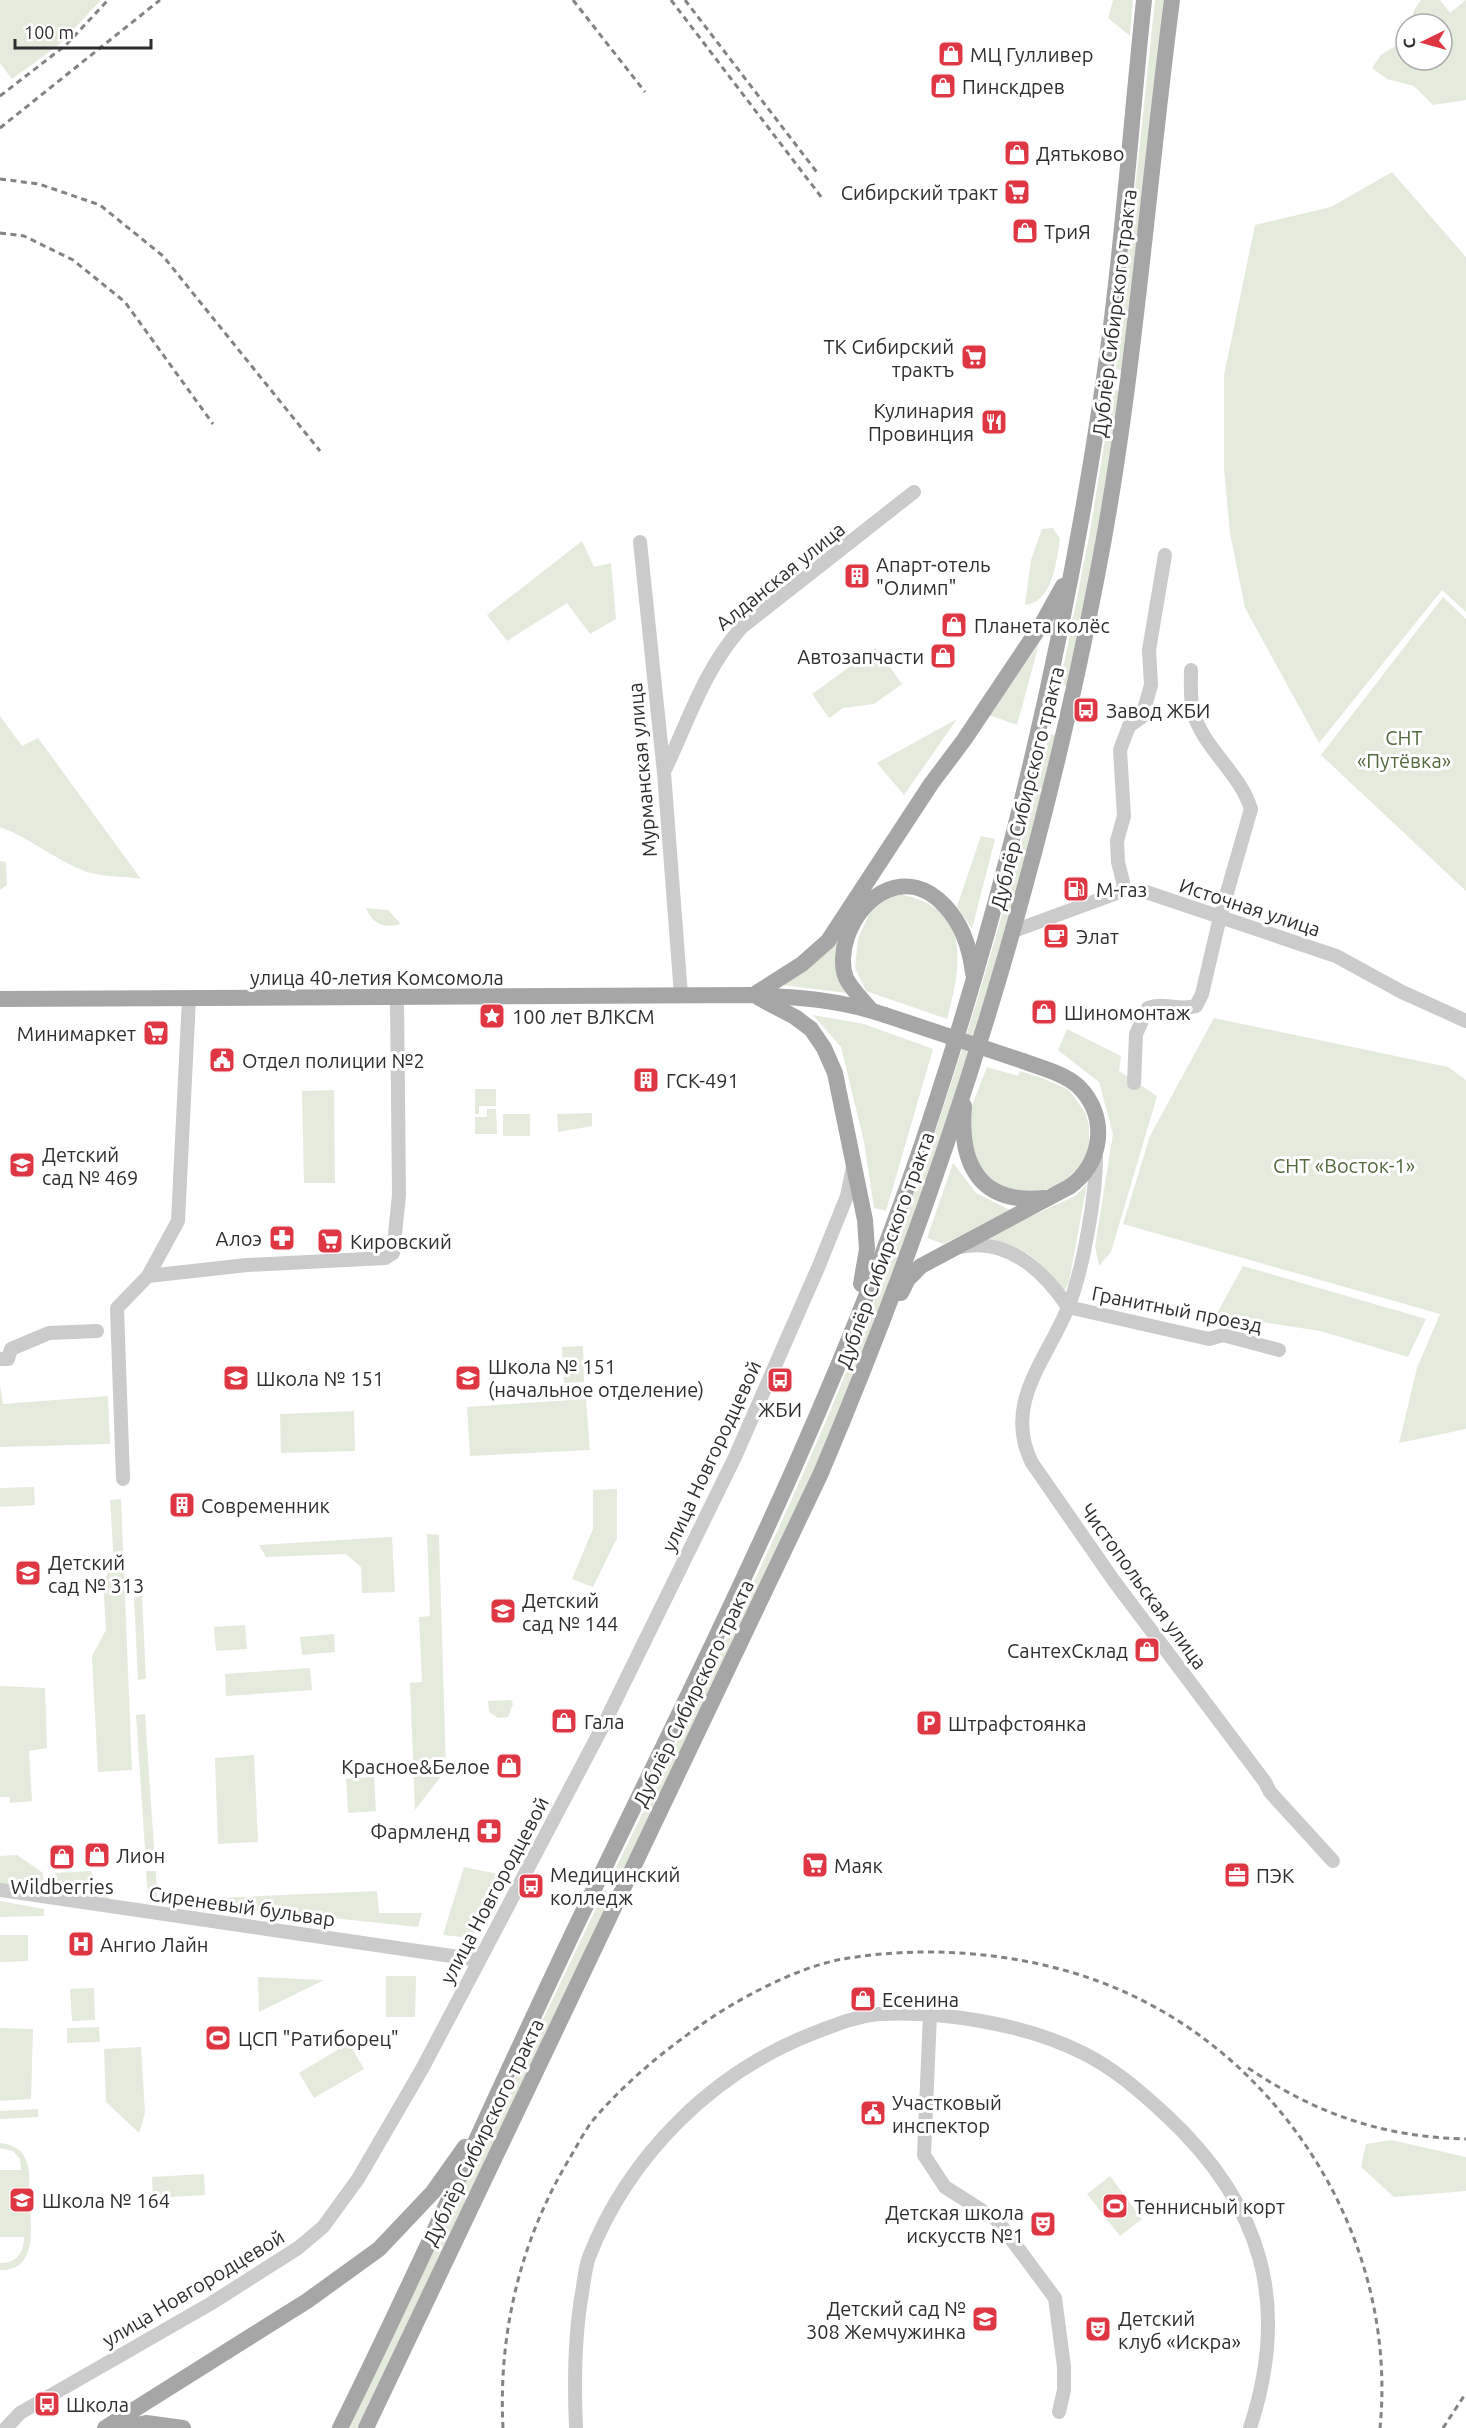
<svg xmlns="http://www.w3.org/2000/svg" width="1466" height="2428" font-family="Ubuntu,sans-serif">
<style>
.green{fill:#e4ebdd}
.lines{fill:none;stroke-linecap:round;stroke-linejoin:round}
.minor{stroke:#cbcbcb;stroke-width:14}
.major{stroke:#a6a6a6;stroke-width:16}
.rail{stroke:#838383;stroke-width:3;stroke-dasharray:6 4.5;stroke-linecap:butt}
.major-bridge{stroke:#a6a6a6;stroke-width:16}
.labels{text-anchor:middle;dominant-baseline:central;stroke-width:6;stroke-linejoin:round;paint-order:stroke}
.poi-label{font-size:20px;fill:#2e2e2e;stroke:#fff;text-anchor:start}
.street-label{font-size:20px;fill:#2e2e2e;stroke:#fff}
.park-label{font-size:20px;fill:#52693d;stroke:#fff}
</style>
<rect width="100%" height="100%" fill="#fff"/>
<g class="green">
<path d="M0 0H101L60 44 12 79 0 63Z"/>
<path d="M1113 0H1133L1130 36 1108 18Z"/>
<path d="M1155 0H1165L1124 371 1116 369Z"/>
<path d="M1421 0H1440L1450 13 1466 0V100L1433 105 1414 86 1387 79 1372 68 1381 55 1406 39V60H1442V24H1411L1414 10Z"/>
<path d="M1392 172 1466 257V612L1442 590 1319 743 1245 608 1230 533 1224 469V375L1255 225 1331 207Z"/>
<path d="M1113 390 1121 391 1099 534 1068 686 1060 685 1090 531Z"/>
<path d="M1053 528 1060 539C1056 562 1053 602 1025 605L1031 560 1042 529Z"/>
<path d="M582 541 594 567 611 563 616 619 590 634 567 603 507 641 487 615Z"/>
<path d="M1443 597 1466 619V891L1321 755Z"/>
<path d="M1039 644 1017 725 989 715Z"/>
<path d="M876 648 902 684 874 704 843 708 829 718 812 694Z"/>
<path d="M0 716 22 746 38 738 141 879C123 876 101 877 84 871 54 859 30 838 0 827Z"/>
<path d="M957 719 904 795 877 763Z"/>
<path d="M1049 733 1056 736 1020 887 918 1213 820 1458 618 1885 609 1882C684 1727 761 1574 828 1416 921 1195 993 967 1049 733Z"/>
<path d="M981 836 995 839 972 929 957 906Z"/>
<path d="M0 861 6 862 7 885 0 890Z"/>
<path d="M898 894C972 907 962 963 947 1019L866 991 855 968 858 939 871 910 884 899Z"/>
<path d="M366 908 388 910 401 924C385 929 372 924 366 908Z"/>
<path d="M836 938 847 993 782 985Z"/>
<path d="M813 1015 864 1024 933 1049 886 1211 874 1208 864 1142 841 1047Z"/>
<path d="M1214 1018 1448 1067 1466 1080V1429L1399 1443 1417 1368 1440 1314 1123 1224 1150 1136Z"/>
<path d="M1067 1029 1121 1056 1119 1071 1157 1096 1111 1252 1099 1266 1095 1246 1113 1134 1099 1082 1058 1050Z"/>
<path d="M987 1067 1018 1076 1020 1071 1042 1078 1069 1090 1086 1114 1089 1126V1156L1083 1164 1059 1185 1034 1193 1002 1187 980 1169 966 1121Z"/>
<path d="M475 1089H496V1106H479V1114H475Z"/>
<path d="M334 1090 335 1183H304L302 1091Z"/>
<path d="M487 1109H496L497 1134H475V1117H487Z"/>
<path d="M592 1113V1126L558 1132 557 1114Z"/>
<rect x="503" y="1114" width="27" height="22"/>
<path d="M953 1163 976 1193 1010 1210 944 1244 927 1238Z"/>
<path d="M1087 1184 1069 1282 1063 1294C1040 1257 1025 1245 981 1240L1075 1196Z"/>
<path d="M1243 1266 1426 1319 1408 1357 1320 1331 1216 1315Z"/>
<path d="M583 1346 584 1382 564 1383 562 1347Z"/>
<path d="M0 1385 3 1404 108 1396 110 1444 0 1447Z"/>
<path d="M586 1399 590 1450 470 1456 467 1407Z"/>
<path d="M354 1411 355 1451 281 1453 280 1414Z"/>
<path d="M34 1487 35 1505 0 1507V1488Z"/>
<path d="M617 1489V1538L593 1587 572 1579 593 1529V1490Z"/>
<path d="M121 1499 132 1770 98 1772 92 1656 106 1630 103 1581 114 1564 110 1500Z"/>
<path d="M427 1534 439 1535 446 1770 415 1810 410 1683 422 1682 419 1617 430 1616Z"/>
<path d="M392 1537 395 1592 362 1593 361 1567 346 1554 266 1557 259 1545Z"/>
<path d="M142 1596 146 1679 138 1680 134 1597Z"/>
<path d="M245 1625 247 1649 216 1651 214 1627Z"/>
<path d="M334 1634 335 1652 302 1655 300 1637Z"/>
<path d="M310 1668 312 1690 226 1696 225 1674Z"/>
<path d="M0 1686 45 1688 47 1748 29 1751 32 1801 10 1803V1797H0Z"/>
<path d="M511 1700 513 1704 508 1717 498 1718 489 1712 488 1701Z"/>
<path d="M145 1714 155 1863 146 1864 136 1715Z"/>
<path d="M254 1755 258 1842 218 1844 215 1758Z"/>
<path d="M374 1777 376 1811 348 1813 346 1779Z"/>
<path d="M17 1855 43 1873 44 1893 0 1886V1856Z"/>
<path d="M464 1867 498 1874 502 1878 493 1907 470 1938 443 1935Z"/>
<path d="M91 1871 98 1885 108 1888 109 1899 57 1893 55 1873Z"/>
<path d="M146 1871H156L157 1897H148Z"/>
<path d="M605 1890 614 1893 357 2428H347Z"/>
<path d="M377 1891 379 1913H422L418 1927 191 1903 190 1899Z"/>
<path d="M0 1901 44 1909V1916L0 1917Z"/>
<path d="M0 1935H28V1961L0 1962Z"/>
<path d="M386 1976H416L415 2017H386Z"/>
<path d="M258 1977 324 1980 259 2012Z"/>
<path d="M94 1988 95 2020 72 2021 70 1989Z"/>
<path d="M99 2027 100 2042 67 2043V2028Z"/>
<path d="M0 2028 33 2029 31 2099 0 2101Z"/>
<path d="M349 2043 364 2069 314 2098 299 2073Z"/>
<path d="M141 2047 145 2113 139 2133 106 2102 104 2049Z"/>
<path d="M38 2109V2117L0 2119V2111Z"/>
<path d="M1391 2140 1466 2157V2191L1394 2197 1361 2167 1366 2144Z"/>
<path d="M0 2143C11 2144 22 2149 26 2160 31 2171 29 2187 29 2198 31 2223 39 2272 0 2270V2263C17 2263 24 2253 24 2237H0V2170H21L20 2159 13 2151 0 2148Z"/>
<path d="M204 2174 205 2195 153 2198 152 2177Z"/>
<path d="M1110 2176 1142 2219 1120 2236 1087 2194Z"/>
</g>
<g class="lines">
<g class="minor">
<path d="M640 542 664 773 681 995"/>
<path d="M664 772C688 722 704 669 742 627L914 492"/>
<path d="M1125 890 1118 862 1117 841 1124 816 1120 750 1129 726 1142 717 1151 685 1149 650 1165 555"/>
<path d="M1014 931 1125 890 1143 891 1336 956 1402 992 1466 1021"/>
<path d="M1134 1083 1136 1034 1148 1008C1163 1002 1180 1011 1196 1006L1202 994 1220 917 1251 809C1240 773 1204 749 1193 712 1190 699 1191 683 1191 670"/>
<path d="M1096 1157C1096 1196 1083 1269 1069 1305 1048 1359 1002 1403 1032 1463L1114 1581 1265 1782 1270 1792 1333 1861"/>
<path d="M960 1247C1008 1237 1043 1270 1068 1307"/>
<path d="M148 1276 247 1265 385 1258 393 1253 399 1195 397 998"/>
<path d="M1068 1307 1209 1339 1223 1335 1279 1350"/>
<path d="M0 1359H8L11 1349 49 1333 97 1331"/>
<path d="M123 1479 117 1308 148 1276 178 1221 189 998"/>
<path d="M0 1890 479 1960"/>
<path d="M930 2014 924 2155 945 2187 997 2220 1055 2298 1064 2367V2390L1059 2412"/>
<path d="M6 2428 20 2413 210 2304 298 2248 323 2227 358 2179 422 2069 604 1724 735 1457 818 1268 847 1196 853 1167"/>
<path d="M576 2428C574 2382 574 2338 582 2293 584 2281 585 2268 589 2257 629 2155 713 2072 814 2033 835 2025 857 2016 879 2014 944 2011 1025 2024 1083 2053 1115 2069 1141 2092 1167 2116 1262 2205 1291 2303 1250 2428"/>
</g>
<g class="major">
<path d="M755 994 802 964 828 941 931 784 964 740 1043 622 1063 586"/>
<path d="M759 998 795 1017 811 1029 824 1048 835 1073 865 1220 867 1249 861 1284"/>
<path d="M0 999 753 995C799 997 841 1000 885 1015"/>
<path d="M871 1010C863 1000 852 990 846 978 841 966 843 949 847 937 862 893 908 866 945 906 963 925 970 948 973 973"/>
<path d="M964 1106C959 1165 980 1205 1045 1198"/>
<path d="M901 1293 908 1279 921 1266 1069 1187C1103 1164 1109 1116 1078 1086 1063 1073 1041 1068 1023 1061"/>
<path d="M105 2428 307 2301 379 2249 433 2192 465 2147"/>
<path d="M119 2428 146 2423 183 2428"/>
<path d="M340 2428C429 2250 507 2067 594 1889 718 1633 848 1376 935 1105 1010 875 1065 639 1101 399 1121 267 1130 133 1144 0"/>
<path d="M366 2428 821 1473C943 1185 1038 884 1097 576 1134 386 1147 192 1172 0"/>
</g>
<g class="rail">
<path d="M573 0 645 92"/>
<path d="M671 0 822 198"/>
<path d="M685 0 819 175"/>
<path d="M0 96 66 45 108 0"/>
<path d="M0 128 160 0"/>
<path d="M0 179 39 184 100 205 163 256 320 451"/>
<path d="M0 233 24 236 73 260 125 302 213 424"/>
<path d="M1248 2068C1317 2114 1382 2137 1466 2139"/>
<path d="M503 2428C498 2332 521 2238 571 2156 578 2144 585 2130 594 2119 625 2083 660 2054 698 2027 735 2000 797 1967 843 1959 925 1945 1017 1952 1095 1980 1277 2045 1399 2236 1380 2428"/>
<path d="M1443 2428 1466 2393"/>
</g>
<path class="major-bridge" d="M885 1015 1023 1061"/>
</g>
<defs>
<g id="shop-square" transform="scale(1.35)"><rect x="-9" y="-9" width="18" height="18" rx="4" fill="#df3644" stroke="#fff"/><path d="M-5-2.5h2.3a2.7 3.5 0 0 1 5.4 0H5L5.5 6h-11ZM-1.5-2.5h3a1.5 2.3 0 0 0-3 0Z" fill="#fff"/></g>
<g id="supermarket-square" transform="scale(1.35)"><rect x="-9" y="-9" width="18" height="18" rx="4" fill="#df3644" stroke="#fff"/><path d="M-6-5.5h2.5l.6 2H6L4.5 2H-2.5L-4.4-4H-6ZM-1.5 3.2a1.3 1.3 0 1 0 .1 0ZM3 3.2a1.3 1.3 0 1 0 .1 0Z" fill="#fff"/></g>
<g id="restaurant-square" transform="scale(1.35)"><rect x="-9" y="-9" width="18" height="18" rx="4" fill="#df3644" stroke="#fff"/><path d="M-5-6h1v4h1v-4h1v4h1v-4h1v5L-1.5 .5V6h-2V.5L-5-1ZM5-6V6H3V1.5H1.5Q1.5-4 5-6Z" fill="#fff"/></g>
<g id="building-square" transform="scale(1.35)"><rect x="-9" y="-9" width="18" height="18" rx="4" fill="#df3644" stroke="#fff"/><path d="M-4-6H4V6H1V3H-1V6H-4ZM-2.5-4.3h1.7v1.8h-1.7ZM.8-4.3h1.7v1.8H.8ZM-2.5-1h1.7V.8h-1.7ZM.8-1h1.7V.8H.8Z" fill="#fff"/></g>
<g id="bus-square" transform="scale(1.35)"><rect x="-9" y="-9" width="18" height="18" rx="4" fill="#df3644" stroke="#fff"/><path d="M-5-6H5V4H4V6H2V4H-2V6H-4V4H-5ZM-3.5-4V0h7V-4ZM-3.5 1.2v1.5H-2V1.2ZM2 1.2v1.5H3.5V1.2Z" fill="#fff"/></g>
<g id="fuel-square" transform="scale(1.35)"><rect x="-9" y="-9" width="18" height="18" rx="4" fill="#df3644" stroke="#fff"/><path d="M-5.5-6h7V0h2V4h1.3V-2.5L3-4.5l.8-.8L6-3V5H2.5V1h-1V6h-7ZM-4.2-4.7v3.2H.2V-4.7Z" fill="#fff"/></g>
<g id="cafe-square" transform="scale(1.35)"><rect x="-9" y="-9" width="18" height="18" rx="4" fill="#df3644" stroke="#fff"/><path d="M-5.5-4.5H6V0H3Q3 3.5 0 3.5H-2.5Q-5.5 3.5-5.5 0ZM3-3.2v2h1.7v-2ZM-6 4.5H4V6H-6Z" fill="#fff"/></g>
<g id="sight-square" transform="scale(1.35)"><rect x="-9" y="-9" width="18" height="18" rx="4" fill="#df3644" stroke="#fff"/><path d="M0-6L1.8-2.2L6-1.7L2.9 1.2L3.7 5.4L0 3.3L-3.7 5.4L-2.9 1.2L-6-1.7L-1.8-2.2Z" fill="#fff"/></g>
<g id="civic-square" transform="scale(1.35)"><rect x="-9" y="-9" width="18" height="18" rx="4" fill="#df3644" stroke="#fff"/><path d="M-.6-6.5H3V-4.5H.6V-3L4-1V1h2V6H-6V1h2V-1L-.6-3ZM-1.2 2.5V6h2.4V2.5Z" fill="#fff"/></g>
<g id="school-square" transform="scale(1.35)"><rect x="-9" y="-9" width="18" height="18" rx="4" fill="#df3644" stroke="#fff"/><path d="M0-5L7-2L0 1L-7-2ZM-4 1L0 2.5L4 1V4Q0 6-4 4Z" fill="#fff"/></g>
<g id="pharmacy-square" transform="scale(1.35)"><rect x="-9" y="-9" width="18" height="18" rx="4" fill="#df3644" stroke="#fff"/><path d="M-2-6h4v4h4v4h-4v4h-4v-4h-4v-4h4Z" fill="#fff"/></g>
<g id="parking-square" transform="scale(1.35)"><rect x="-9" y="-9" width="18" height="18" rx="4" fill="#df3644" stroke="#fff"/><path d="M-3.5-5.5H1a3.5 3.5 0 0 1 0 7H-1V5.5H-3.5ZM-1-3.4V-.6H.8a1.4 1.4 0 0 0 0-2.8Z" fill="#fff"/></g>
<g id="office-square" transform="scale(1.35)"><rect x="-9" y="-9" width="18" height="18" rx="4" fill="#df3644" stroke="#fff"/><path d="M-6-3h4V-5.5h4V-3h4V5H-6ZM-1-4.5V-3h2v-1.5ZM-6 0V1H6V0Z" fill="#fff"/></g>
<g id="hospital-square" transform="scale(1.35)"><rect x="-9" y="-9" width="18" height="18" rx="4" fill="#df3644" stroke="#fff"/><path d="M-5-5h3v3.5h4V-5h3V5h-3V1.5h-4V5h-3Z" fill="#fff"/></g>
<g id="stadium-square" transform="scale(1.35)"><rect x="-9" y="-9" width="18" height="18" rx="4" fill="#df3644" stroke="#fff"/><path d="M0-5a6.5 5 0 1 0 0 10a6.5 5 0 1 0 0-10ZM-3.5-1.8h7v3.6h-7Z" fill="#fff"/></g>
<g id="theatre-square" transform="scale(1.35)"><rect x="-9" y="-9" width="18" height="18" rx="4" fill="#df3644" stroke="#fff"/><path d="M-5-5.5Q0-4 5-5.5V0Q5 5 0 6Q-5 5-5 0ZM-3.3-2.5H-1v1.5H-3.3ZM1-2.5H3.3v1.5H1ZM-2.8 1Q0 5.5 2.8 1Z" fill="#fff"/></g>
</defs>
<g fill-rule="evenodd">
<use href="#shop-square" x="951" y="54"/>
<use href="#shop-square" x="943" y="86"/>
<use href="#shop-square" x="1017" y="153"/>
<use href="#supermarket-square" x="1017" y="192"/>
<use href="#shop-square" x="1025" y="231"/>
<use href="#supermarket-square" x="974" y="357"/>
<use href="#restaurant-square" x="994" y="422"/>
<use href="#building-square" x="857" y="576"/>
<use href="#shop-square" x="954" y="625"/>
<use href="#shop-square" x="943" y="656"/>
<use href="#bus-square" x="1086" y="710"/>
<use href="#fuel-square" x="1076" y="889"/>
<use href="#cafe-square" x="1056" y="936"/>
<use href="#shop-square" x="1044" y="1012"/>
<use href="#sight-square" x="492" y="1016"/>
<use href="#supermarket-square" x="156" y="1033"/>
<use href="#civic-square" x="222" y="1060"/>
<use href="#building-square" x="646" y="1080"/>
<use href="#school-square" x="22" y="1165"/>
<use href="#pharmacy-square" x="282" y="1238"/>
<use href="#supermarket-square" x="330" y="1241"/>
<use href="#school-square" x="236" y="1378"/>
<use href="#school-square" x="468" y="1378"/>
<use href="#bus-square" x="780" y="1380"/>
<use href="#building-square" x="182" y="1505"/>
<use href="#school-square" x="28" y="1573"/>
<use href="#school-square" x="503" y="1611"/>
<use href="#shop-square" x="1147" y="1650"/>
<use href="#shop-square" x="564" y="1721"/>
<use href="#parking-square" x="929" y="1723"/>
<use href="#shop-square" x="509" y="1766"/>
<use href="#pharmacy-square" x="489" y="1831"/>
<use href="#shop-square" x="97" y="1855"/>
<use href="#shop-square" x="62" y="1857"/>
<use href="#supermarket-square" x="815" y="1865"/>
<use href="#office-square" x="1237" y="1875"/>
<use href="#bus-square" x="531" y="1886"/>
<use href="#hospital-square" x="81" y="1944"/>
<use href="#shop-square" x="863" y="1999"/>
<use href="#stadium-square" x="218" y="2038"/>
<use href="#civic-square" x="873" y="2113"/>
<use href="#school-square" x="22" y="2200"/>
<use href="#stadium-square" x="1115" y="2206"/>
<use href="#theatre-square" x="1043" y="2224"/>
<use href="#school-square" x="985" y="2319"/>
<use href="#theatre-square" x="1098" y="2329"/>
<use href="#bus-square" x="47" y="2404"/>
</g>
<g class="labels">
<g class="poi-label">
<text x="970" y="54">МЦ Гулливер</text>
<text x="962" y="86">Пинскдрев</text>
<text x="1036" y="153">Дятьково</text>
<text x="998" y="192" text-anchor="end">Сибирский тракт</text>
<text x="1044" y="231">ТриЯ</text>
<text x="954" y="346" text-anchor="end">ТК Сибирский<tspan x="954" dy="23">трактъ</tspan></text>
<text x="974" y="410" text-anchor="end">Кулинария<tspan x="974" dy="23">Провинция</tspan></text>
<text x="876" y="564">Апарт-отель<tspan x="876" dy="23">"Олимп"</tspan></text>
<text x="974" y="625">Планета колёс</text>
<text x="924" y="656" text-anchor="end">Автозапчасти</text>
<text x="1106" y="710">Завод ЖБИ</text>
<text x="1096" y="889">М-газ</text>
<text x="1076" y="936">Элат</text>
<text x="1064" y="1012">Шиномонтаж</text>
<text x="512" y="1016">100 лет ВЛКСМ</text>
<text x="136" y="1033" text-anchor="end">Минимаркет</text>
<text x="242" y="1060">Отдел полиции №2</text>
<text x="666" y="1080">ГСК-491</text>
<text x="42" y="1154">Детский<tspan x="42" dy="23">сад № 469</tspan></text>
<text x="262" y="1238" text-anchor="end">Алоэ</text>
<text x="350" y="1241">Кировский</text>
<text x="488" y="1366">Школа № 151<tspan x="488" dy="23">(начальное отделение)</tspan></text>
<text x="256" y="1378">Школа № 151</text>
<text x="780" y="1409" text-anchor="middle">ЖБИ</text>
<text x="201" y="1505">Современник</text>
<text x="48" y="1562">Детский<tspan x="48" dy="23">сад № 313</tspan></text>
<text x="522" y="1600">Детский<tspan x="522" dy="23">сад № 144</tspan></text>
<text x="1128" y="1650" text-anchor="end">СантехСклад</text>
<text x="584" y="1721">Гала</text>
<text x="948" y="1723">Штрафстоянка</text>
<text x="490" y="1766" text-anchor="end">Красное&amp;Белое</text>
<text x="470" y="1831" text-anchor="end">Фармленд</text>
<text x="116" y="1855">Лион</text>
<text x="834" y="1865">Маяк</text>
<text x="550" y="1874">Медицинский<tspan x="550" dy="23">колледж</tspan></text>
<text x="1256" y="1875">ПЭК</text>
<text x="62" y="1886" text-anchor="middle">Wildberries</text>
<text x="100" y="1944">Ангио Лайн</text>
<text x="882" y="1999">Есенина</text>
<text x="238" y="2038">ЦСП "Ратиборец"</text>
<text x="892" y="2102">Участковый<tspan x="892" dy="23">инспектор</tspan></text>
<text x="42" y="2200">Школа № 164</text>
<text x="1134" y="2206">Теннисный корт</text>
<text x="1024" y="2212" text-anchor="end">Детская школа<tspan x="1024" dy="23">искусств №1</tspan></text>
<text x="966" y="2308" text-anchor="end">Детский сад №<tspan x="966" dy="23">308 Жемчужинка</tspan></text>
<text x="1118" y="2318">Детский<tspan x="1118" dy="23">клуб «Искра»</tspan></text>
<text x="66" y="2404">Школа</text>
</g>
<g class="street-label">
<text transform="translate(1114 313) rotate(-83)">Дублёр Сибирского тракта</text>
<text transform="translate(780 576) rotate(-39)">Алданская улица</text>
<text transform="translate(642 770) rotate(-95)">Мурманская улица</text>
<text transform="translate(1027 788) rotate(-76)">Дублёр Сибирского тракта</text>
<text transform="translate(1250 907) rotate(18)">Источная улица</text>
<text x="377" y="977">улица 40-летия Комсомола</text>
<text transform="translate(885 1250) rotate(-70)">Дублёр Сибирского тракта</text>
<text transform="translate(1177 1309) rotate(11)">Гранитный проезд</text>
<text transform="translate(711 1456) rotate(-65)">улица Новгородцевой</text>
<text transform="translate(1144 1586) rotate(54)">Чистопольская улица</text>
<text transform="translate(693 1693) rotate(-64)">Дублёр Сибирского тракта</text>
<text transform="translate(494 1890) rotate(-62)">улица Новгородцевой</text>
<text transform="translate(242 1906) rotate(8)">Сиреневый бульвар</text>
<text transform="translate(483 2132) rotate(-64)">Дублёр Сибирского тракта</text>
<text transform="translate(193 2288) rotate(-31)">улица Новгородцевой</text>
</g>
<g class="park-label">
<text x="1404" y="737">СНТ<tspan x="1404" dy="23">«Путёвка»</tspan></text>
<text x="1344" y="1165">СНТ «Восток-1»</text>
</g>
</g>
<g transform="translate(1424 42) rotate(265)"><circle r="28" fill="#ffffff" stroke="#ababab" stroke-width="1.5"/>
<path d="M0-4.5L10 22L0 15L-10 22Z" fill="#df3644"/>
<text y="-9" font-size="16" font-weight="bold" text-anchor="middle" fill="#2e2e2e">С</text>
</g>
<path d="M15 39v9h136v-9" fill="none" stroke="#2e2e2e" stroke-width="3"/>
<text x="24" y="39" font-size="18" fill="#2e2e2e" stroke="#ffffff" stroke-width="4.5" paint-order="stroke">100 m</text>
</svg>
